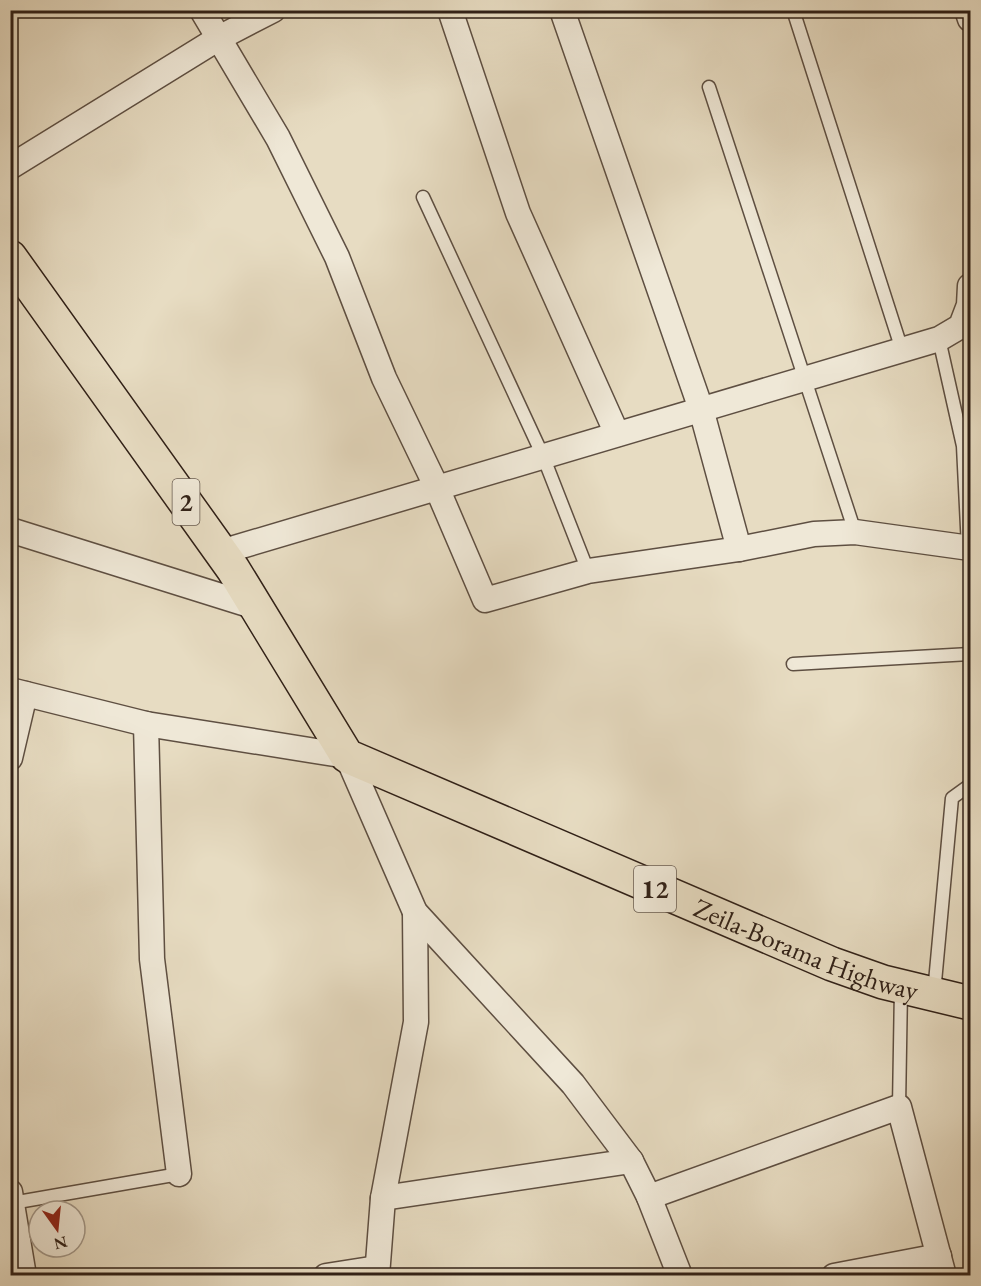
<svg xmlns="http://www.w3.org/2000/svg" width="981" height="1286" font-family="'EB Garamond',serif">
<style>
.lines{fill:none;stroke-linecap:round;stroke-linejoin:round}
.service-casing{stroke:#5e4f42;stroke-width:15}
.minor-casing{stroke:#5e4f42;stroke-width:27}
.trunk-casing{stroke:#302017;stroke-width:36}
.service{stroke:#efe8d7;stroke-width:12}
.minor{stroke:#efe8d7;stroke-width:24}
.trunk{stroke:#e7dcc2;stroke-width:33}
.labels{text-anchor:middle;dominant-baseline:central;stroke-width:6;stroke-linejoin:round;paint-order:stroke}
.shield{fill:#efe8d7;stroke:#695c51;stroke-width:1.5}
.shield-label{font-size:26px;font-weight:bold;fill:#302017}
.street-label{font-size:27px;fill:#302017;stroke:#efe8d7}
</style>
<rect width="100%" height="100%" fill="#e7dcc2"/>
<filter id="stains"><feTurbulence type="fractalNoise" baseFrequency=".00333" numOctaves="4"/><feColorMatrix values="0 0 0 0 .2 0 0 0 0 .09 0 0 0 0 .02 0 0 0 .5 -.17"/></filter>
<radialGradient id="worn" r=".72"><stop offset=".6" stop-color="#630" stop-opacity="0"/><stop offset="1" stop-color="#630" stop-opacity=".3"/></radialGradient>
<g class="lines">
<g class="service-casing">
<g id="service">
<path d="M794 13 902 350"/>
<path d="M709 87 855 532"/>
<path d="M423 197 543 456 588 571"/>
<path d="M939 339 963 446 968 548"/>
<path d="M793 664 970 654"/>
<path d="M934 993 952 798 970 785"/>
<path d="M899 1107 901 988"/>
<path d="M12 1203 179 1174"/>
</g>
</g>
<g class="minor-casing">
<g id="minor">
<path d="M202 10 278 138 337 257 384 378 437 488 485 600 588 571 739 549 814 534 855 532 970 548"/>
<path d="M450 10 518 213 617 434"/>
<path d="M562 10 701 409 739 549"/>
<path d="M967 10 970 19"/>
<path d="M10 167 219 38 273 10"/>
<path d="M10 530 256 607"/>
<path d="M221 552 939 339 961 326 969 305 970 286"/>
<path d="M10 690 146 724 347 756 415 912 573 1084 631 1161 649 1197 680 1276"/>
<path d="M146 724 152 959 179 1174"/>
<path d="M10 758 25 694"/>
<path d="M10 1192 24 1276"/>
<path d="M649 1197 899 1107 944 1276"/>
<path d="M383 1198 631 1161"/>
<path d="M326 1276 377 1268"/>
<path d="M377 1276 383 1198 416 1022 415 912"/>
<path d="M834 1276 939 1256"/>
</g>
</g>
<g class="trunk-casing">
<g id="trunk">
<path id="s1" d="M10 257 233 569 347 756 832 964 883 982 970 1003"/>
</g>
</g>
<use href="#service" class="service"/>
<use href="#minor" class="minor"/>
<use href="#trunk" class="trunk"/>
</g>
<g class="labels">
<g class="shield">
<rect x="172.5" y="479" width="27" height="46" rx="4.5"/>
<rect x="634" y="866" width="42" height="46" rx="4.5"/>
</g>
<g class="shield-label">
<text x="186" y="502">2</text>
<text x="655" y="889">12</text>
</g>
<g class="street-label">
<text stroke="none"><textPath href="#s1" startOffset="1101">Zeila-Borama Highway</textPath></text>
</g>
</g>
<rect width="981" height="1286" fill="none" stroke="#e7dcc2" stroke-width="36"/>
<rect x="12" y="12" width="957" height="1262" fill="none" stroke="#302017" stroke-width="3"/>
<rect x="18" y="18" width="945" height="1250" fill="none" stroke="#302017" stroke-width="1.5"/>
<g transform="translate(57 1229) rotate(165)"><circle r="28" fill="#efe8d7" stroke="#a3988a" stroke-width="1.5"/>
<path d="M0-4.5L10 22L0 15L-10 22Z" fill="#8f2418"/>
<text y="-9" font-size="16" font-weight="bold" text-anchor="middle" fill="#302017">N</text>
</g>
<rect width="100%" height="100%" filter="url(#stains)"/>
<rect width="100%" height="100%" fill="url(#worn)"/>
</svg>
